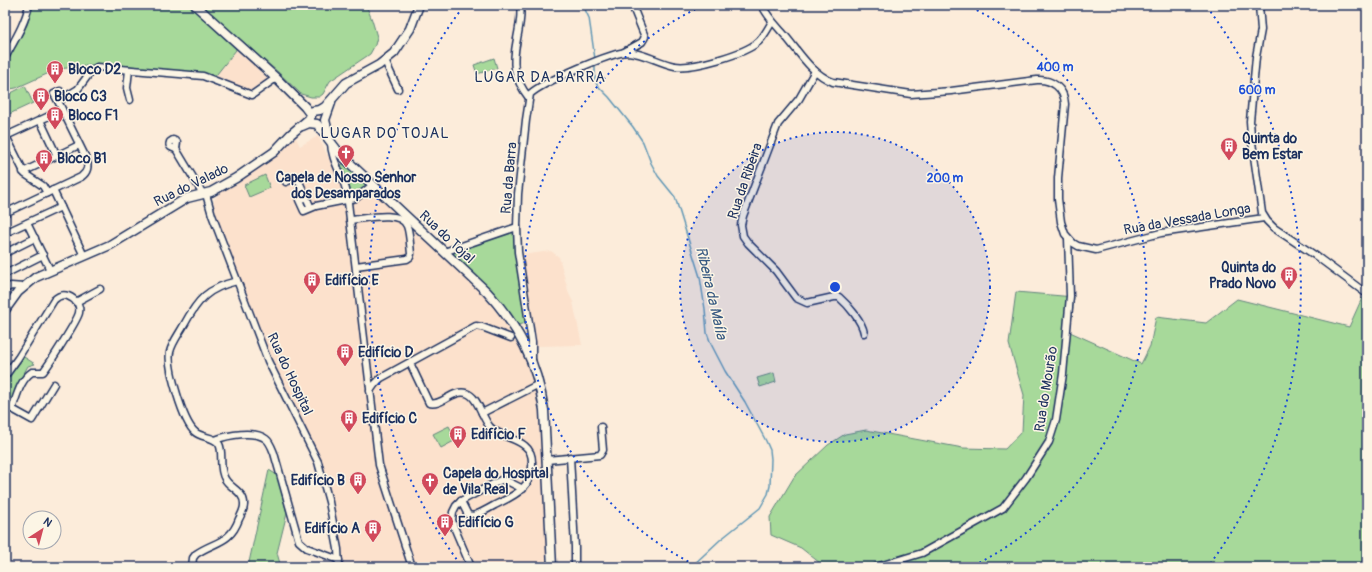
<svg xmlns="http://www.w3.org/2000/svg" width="1372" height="572" font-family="Pangolin,sans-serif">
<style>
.built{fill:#fce1cc}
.green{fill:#a7d99a;stroke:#61847c}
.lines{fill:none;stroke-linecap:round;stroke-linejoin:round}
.stream{stroke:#6197b5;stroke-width:1.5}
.street-casing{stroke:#1b2f5e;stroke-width:9}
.secondary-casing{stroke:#1b2f5e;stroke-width:11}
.street{stroke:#fcf5e5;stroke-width:6}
.secondary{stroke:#fcf5e5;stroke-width:8}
.ring{fill:none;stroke:#1d4ed8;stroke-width:2;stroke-dasharray:2 4}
.labels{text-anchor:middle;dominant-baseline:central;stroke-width:3;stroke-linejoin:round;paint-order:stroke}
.poi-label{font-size:14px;font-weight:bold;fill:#1b2f5e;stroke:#fcf5e5;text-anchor:start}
.street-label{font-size:14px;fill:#1b2f5e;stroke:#fcf5e5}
.neighbourhood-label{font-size:15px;letter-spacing:1px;fill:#1b2f5e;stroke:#fcf5e5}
.water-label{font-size:15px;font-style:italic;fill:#385a82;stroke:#fcf5e5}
.centre{fill:#1d4ed8;stroke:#fcf5e5;stroke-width:2}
.ring-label{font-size:12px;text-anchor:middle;font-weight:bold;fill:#1d4ed8;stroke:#fcf5e5;stroke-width:3;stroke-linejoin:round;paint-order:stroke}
</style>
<rect width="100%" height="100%" fill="#fcecda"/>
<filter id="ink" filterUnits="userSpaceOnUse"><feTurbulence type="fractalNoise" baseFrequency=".025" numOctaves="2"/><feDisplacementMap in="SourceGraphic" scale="8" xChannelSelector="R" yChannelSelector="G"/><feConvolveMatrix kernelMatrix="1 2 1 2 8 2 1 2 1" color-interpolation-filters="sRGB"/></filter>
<g filter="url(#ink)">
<g class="built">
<path d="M236 50 250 62 252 60 257 65V69L260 71 262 70 273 79 252 94 213 79Z"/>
<path d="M294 134 300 146 318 136 345 191V196L341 199V204L352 202 370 195 379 196 485 294 514 333 524 355 533 382 540 409 547 567H341L340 549 329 491 323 468 313 445 268 355 225 242 229 240 227 238 224 239 213 209 214 200 222 191 262 162Z"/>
<path d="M551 251 559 257 569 294 573 302 582 345 536 346 521 253 529 254Z"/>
</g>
<g class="green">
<path d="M33 5H193L236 45V50L213 79 194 73 130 66 94 65 58 69 16 88 5 90V64L27 25Z"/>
<path d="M200 5H366L372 20 377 37 375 45 370 54 330 81 323 94 319 97H311L301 94 278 72Z"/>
<path d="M494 58 497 68 477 74 474 65Z"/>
<path d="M25 86 33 103 5 116V96Z"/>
<path d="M345 162 365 183C365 189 359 192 354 193L350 190 340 166Z"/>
<path d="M265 175 270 188 249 197 244 185Z"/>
<path d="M515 231V253L526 323 519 325 494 292 451 252Z"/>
<path d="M1016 292 1074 297 1070 332 1141 364 1150 346 1156 317 1206 323 1237 299 1349 327 1362 298 1367 299V567H825L801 548 771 535 770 517 794 477 828 445 845 434 866 430 963 448 1005 449 1022 431 1024 395 1009 344Z"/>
<path d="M24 357 35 364 28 366 19 382 12 399 5 394V383Z"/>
<path d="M774 373 776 382 760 387 757 378Z"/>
<path d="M449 426 456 440 441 448 433 434Z"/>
<path d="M269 470 277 475 287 513 277 553 281 567H248Z"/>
</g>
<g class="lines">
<g class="stream">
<path d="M583 5 589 18 595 59"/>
<path d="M595 63V79L597 85 609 97 633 127 643 142 651 163 658 176 675 197 700 277 705 309 707 333 711 344 725 371 745 402 766 441 770 450 771 459 770 486 768 494 760 508 720 540 691 567"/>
</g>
<g class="street-casing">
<g id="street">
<path d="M520 5C522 17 519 27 517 39 512 64 513 77 529 98"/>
<path d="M762 5C767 16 774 23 782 32 798 50 810 73 833 82L911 94 951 91 1037 80C1052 79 1064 88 1065 104L1058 178V199L1061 222 1065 234 1073 243 1078 246 1096 250 1161 233 1264 218"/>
<path d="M1259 5 1261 30 1256 57 1250 121 1251 135 1262 213 1267 221 1274 228 1316 256 1367 294"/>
<path d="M624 52 642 42 645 37 632 5"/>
<path d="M5 58C14 41 25 24 29 5"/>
<path d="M385 61 398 89"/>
<path d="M129 70 127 88 130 100"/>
<path d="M815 71 799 99 778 124 743 216 741 225 743 236 748 243 776 271 796 298 807 303 834 297H839C848 305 862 321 864 333"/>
<path d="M60 91 63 98 58 101 54 94Z"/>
<path d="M63 98 78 89 92 70 97 67 203 76 252 95 276 78"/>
<path d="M40 120 57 156"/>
<path d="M5 134 25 174 43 186 47 193"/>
<path d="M6 136 62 110"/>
<path d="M173 140 177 142 176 149C172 148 168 147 170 142Z"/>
<path d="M331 142C331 161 344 176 347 194L379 465 412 567"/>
<path d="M176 149 203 194"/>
<path d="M23 172 79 145"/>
<path d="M286 182 297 177 306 197"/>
<path d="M53 190 84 256"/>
<path d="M206 194 212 215 268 361 318 462 329 502 338 549 339 567"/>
<path d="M311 208 306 197 299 200 304 211 316 206 356 198 373 185"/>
<path d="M5 213 81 177C88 172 89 166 86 158L58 101"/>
<path d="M350 220C364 219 400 209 407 226 410 234 410 246 411 254L410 257 407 259 356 266"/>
<path d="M27 223 50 270"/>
<path d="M5 233 61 207"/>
<path d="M444 252 517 227"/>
<path d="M5 253 35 238"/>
<path d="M5 274 43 255"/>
<path d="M5 289 11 286 24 287"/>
<path d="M76 302 100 289"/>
<path d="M532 362V342L518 252 517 227 518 194 526 120 530 94C543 82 612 52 628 52 644 53 659 63 675 66 692 69 745 54 758 42 764 37 768 28 772 22"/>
<path d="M410 363 429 403C441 407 453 389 466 393 478 396 482 418 490 427 500 437 515 437 525 446 530 450 532 456 532 462 534 487 514 496 495 505 488 509 481 513 473 516L468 515 461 501"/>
<path d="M5 376 18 358 54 300C58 296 62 294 68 296 75 299 81 305 79 313 77 321 50 363 43 372H32C20 380 17 396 12 409"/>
<path d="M370 391 375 384 381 378 476 326 482 327 511 338"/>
<path d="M5 405 32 420 54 384"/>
<path d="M482 413 539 384"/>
<path d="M215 440C228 435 254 430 266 439 270 442 272 448 274 453L299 541 307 548 339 560"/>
<path d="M570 457 575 547V567"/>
<path d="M547 460 600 455 603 450 601 427"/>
<path d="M192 567 193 558 196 554C215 541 230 544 239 519 241 515 244 510 244 505 245 492 230 488 225 479 218 468 224 453 219 444 214 436 201 438 195 432 183 422 167 367 170 352 172 343 179 334 184 325 198 299 208 288 237 281"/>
<path d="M471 567 454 527 452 520 453 512 456 506 461 501 501 480 507 481 523 489"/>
<path d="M876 567 922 553 1003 508 1026 478 1049 442 1056 420 1063 374 1070 296 1068 238"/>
</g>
</g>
<g class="secondary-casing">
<g id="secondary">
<path d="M195 5 276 78 305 107 311 115"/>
<path d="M302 126 309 123 317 124 340 154 487 292C519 327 537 363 544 410L552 567"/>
<path d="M329 136 325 120 331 103"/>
<path d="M5 310 18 292 36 277 110 245 187 198 211 192 236 178 274 152 291 134 310 118 313 111 320 110 325 107 346 83 379 65 394 53 410 29 419 5"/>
</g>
</g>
<use href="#street" class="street"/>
<use href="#secondary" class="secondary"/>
</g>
</g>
<circle cx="835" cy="287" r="155" fill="#1d4ed8" fill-opacity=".12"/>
<g class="ring">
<circle cx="835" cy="287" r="155"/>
<path d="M699 567A311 311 0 0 1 704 5M966 5A311 311 0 0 1 971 567"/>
<path d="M460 564A466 466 0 0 1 463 7M1207 7A466 466 0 0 1 1210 564"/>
</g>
<defs>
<g id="building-pin" transform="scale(0.9)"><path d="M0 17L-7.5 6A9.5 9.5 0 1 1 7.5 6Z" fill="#d1495b" stroke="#fcf5e5"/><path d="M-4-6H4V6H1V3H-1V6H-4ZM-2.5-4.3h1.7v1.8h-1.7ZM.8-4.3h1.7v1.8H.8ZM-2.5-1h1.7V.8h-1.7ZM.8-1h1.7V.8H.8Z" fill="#fff"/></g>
<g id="church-pin" transform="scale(0.9)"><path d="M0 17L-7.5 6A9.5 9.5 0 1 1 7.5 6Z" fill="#d1495b" stroke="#fcf5e5"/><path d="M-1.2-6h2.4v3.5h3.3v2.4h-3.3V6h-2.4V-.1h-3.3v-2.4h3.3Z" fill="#fff"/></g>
</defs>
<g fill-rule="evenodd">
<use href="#building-pin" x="55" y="69"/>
<use href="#building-pin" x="41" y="96"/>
<use href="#building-pin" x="55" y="115"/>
<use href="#building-pin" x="1229" y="146"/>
<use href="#church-pin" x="346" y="153"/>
<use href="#building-pin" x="44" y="158"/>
<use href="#building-pin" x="1289" y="275"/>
<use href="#building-pin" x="312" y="280"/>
<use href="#building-pin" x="345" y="352"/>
<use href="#building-pin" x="349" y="418"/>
<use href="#building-pin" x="458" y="434"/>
<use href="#building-pin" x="358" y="480"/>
<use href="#church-pin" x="430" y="481"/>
<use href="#building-pin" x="445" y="522"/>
<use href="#building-pin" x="373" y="528"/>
</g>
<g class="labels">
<g class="poi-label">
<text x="68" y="69">Bloco D2</text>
<text x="54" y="96">Bloco C3</text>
<text x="68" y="115">Bloco F1</text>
<text x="1242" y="138">Quinta do<tspan x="1242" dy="16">Bem Estar</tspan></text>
<text x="57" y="158">Bloco B1</text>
<text x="346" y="177" text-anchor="middle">Capela de Nosso Senhor<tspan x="346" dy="16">dos Desamparados</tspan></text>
<text x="1276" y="267" text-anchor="end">Quinta do<tspan x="1276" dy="16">Prado Novo</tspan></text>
<text x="325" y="280">Edifício E</text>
<text x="358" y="352">Edifício D</text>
<text x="362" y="418">Edifício C</text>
<text x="471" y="434">Edifício F</text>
<text x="443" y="473">Capela do Hospital<tspan x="443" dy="16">de Vila Real</tspan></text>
<text x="345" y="480" text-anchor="end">Edifício B</text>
<text x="458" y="522">Edifício G</text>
<text x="360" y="528" text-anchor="end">Edifício A</text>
</g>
<g class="street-label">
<text transform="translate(509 178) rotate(-85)">Rua da Barra</text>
<text transform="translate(745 181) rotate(-71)">Rua da Ribeira</text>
<text transform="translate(191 185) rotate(-26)">Rua do Valado</text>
<text transform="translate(1187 219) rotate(-10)">Rua da Vessada Longa</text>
<text transform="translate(447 237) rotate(43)">Rua do Tojal</text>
<text transform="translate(290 374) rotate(65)">Rua do Hospital</text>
<text transform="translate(1046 389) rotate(-81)">Rua do Mourão</text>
</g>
<g class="neighbourhood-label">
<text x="540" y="77">LUGAR DA BARRA</text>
<text x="385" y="133">LUGAR DO TOJAL</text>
</g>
<g class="water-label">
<text transform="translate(711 293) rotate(77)">Ribeira da Maíla</text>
</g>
</g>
<circle cx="835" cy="287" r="6" class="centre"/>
<g class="ring-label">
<text x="1055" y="71">400 m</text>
<text x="1257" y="94">600 m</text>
<text x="945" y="182">200 m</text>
</g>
<rect width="1372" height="572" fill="none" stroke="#fcf5e5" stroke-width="20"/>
<rect x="10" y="10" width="1352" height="552" fill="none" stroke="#1b2f5e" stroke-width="1.5" filter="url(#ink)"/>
<g transform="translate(42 530) rotate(36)"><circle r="19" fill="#fcf5e5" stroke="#a2a6af"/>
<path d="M0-3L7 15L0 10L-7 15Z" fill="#d1495b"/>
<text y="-6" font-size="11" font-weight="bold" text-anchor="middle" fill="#1b2f5e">N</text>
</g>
</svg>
